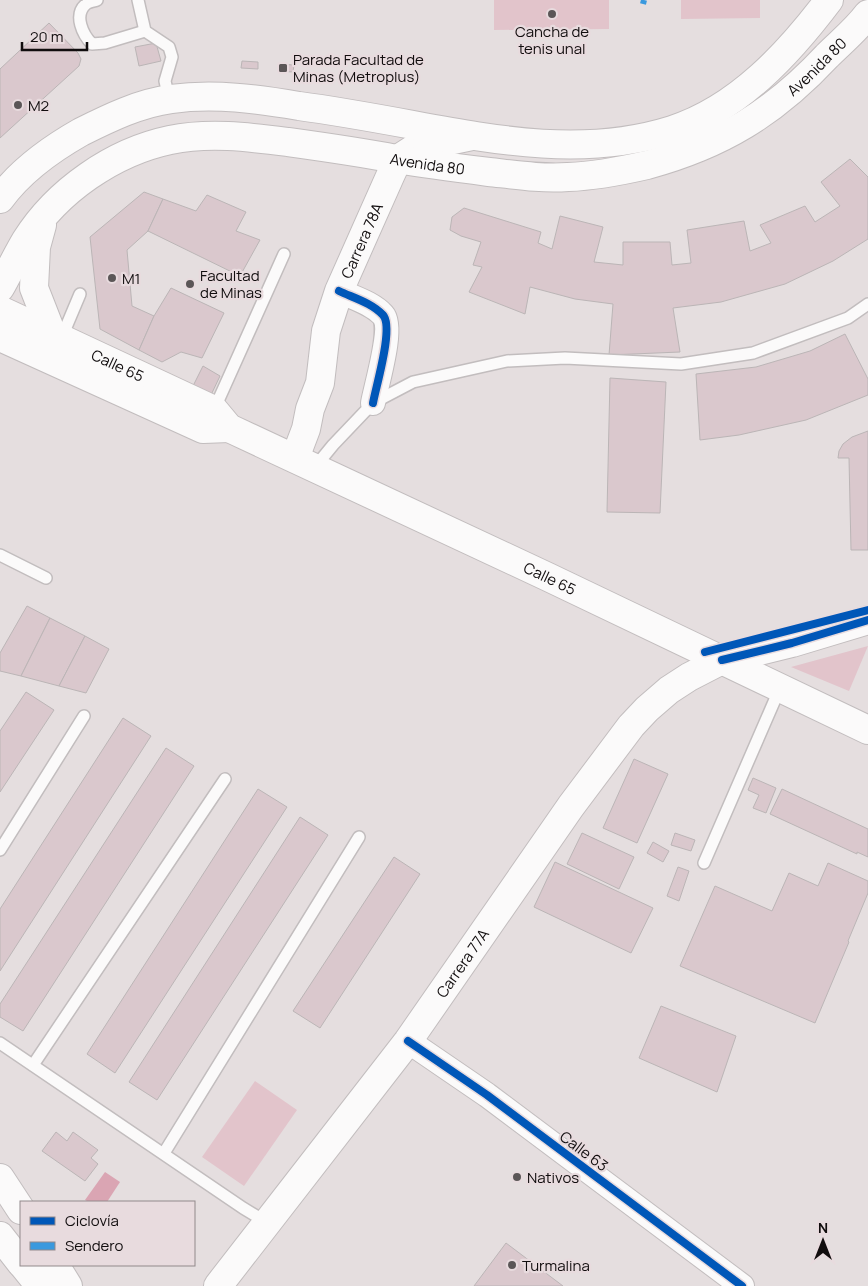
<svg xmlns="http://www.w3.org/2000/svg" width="868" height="1286" font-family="Manrope,sans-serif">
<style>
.green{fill:#e2c4cb}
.water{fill:#daa5b3}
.building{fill:#dac8cd;stroke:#bbb5b6}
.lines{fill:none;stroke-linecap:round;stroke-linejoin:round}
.lane-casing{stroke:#c2bdbe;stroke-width:14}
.street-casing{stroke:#c2bdbe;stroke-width:26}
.secondary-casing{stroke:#c2bdbe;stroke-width:30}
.primary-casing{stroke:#c2bdbe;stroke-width:30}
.highway-casing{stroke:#c2bdbe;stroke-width:30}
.lane{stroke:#fbfafa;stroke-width:11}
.street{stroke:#fbfafa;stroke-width:24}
.secondary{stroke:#fbfafa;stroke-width:28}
.primary{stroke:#fbfafa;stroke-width:28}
.highway{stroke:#fbfafa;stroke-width:28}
.quiet{stroke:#3a99de;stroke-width:6;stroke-dasharray:12 6;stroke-linecap:butt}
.cycleway-casing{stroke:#e8dbde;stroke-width:11}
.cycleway{stroke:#0057b8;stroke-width:8}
.poi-dot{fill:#5b5657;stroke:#e8dbde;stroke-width:2}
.labels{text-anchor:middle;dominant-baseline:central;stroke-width:4.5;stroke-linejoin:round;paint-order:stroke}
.poi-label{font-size:15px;fill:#110d0e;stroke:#e8dbde;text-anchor:start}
.street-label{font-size:15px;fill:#110d0e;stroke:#e8dbde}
</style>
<rect width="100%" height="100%" fill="#e5dedf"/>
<g class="green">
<path d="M494 0H609V29L494 30Z"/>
<path d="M681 0H760V18L681 19Z"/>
<path d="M868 646 849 691 791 667Z"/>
<path d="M255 1081 297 1110 244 1186 202 1157Z"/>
</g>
<path class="water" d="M105 1172 120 1182 107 1202H89L85 1200Z"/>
<g class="building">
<path d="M49 23 78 53 81 59 79 66 0 138V69Z"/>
<path d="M156 43 161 61 139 66 135 47Z"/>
<path d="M242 61 258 62V69L241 68Z"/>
<path d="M279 64 294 65 293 72 278 71Z"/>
<path d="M850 159 868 177V239L833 261 785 284 721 302 673 308 680 352 609 355 613 304 575 299 530 287 525 314 469 292 482 267 473 265 481 242 461 236 450 230 452 217 464 208 541 232 538 243 552 249 560 216 603 227 594 262 623 265V242H670L672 265 691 263 687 230 744 221 750 251 771 243 760 225 805 206 815 222 840 206 821 182Z"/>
<path d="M144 192 163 199 148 231 127 250 132 306 154 316 139 350 100 329 90 237Z"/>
<path d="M207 195 246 212 236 231 260 240 240 276 148 231 163 199 196 211Z"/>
<path d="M171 288 224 313 202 358 181 352 162 362 139 350 154 316Z"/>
<path d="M845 334 868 379V395L806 420 739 435 700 440 696 374 756 367 810 351Z"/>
<path d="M203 366 220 376 211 395 193 386Z"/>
<path d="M610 378 666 382 660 513 607 512Z"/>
<path d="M868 431V550H851L849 458H838L839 451 843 444 852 437Z"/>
<path d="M27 606 50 618 21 676 0 671V653Z"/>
<path d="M50 618 85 636 59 686 21 676Z"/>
<path d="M85 636 109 649 86 693 59 686Z"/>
<path d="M26 692 54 710 0 792V731Z"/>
<path d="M123 718 151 736 0 971V909Z"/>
<path d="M166 748 194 766 23 1031 0 1017V1004Z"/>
<path d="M634 759 668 774 637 843 603 828Z"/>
<path d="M753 778 776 788 766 813 753 808 759 795 748 790Z"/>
<path d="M258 789 287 807 115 1073 87 1054Z"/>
<path d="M782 789 868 829V857L857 852V854L770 814Z"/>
<path d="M300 817 328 835 157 1100 129 1082Z"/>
<path d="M582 833 634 857 619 889 567 864Z"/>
<path d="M675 833 695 840 691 851 671 845Z"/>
<path d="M653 842 669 851 663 862 647 853Z"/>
<path d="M394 857 420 874 320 1028 293 1011Z"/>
<path d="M555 862 653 908 631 953 534 907Z"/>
<path d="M828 863 868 881V893L848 941 849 942 815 1023 680 966 715 886 772 911 789 873 818 886Z"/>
<path d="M678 867 689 871 679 901 667 896Z"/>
<path d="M661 1006 736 1036 717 1092 639 1058Z"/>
<path d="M56 1132 67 1141 73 1132 98 1150 91 1158 98 1164 85 1181 42 1151Z"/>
<path d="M506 1243 563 1286H474Z"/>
</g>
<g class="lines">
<g class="lane-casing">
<g id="lane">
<path d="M97 0C94 1 88 2 86 4 73 15 83 35 92 44L105 43 145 31"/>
<path d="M138 0 145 31 169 47 172 57 165 81 169 99"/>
<path d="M61 339 80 294"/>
<path d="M214 410 284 254"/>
<path d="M315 467 333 445 373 403 413 382 507 361 565 358 681 364 753 353 848 318 868 304"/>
<path d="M0 555 46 578"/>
<path d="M0 850 84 716"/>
<path d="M704 863 780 688"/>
<path d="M0 1043 243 1208 268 1223"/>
<path d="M33 1065 225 779"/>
<path d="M164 1153 359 837"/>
</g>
</g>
<g class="street-casing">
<g id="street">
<path d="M339 291C354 298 372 303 383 315 394 327 376 386 373 403"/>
<path d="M408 1041 487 1095 742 1286"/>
</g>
</g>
<g class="secondary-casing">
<g id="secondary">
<path id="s1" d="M0 310 214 410 229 428 548 577 868 730"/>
<path d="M0 337 203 429 229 428"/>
<path id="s2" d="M295 458 306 429 310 409 320 383 326 331 339 291 391 174 398 159 415 148 472 136"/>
<path id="s3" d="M218 1286 408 1041 571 806 631 726 647 709 669 690 689 677 722 660 792 643 868 620"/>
</g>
</g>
<g class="primary-casing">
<g id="primary">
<path d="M0 199C21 170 51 149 81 132 109 118 140 103 171 99 215 93 257 99 299 106 337 111 375 118 413 125 499 141 586 157 672 130 738 109 789 53 829 0"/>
<path d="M42 225 36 247 34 288 52 334"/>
<path id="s4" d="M0 288C9 272 17 255 26 240 57 191 113 152 170 140 209 132 248 137 288 142 324 147 360 152 396 159 427 164 458 168 489 172 516 175 542 179 568 177 595 176 621 171 647 165 721 145 774 113 827 56 841 42 856 30 868 14"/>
</g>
</g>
<g class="highway-casing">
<g id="highway">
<path d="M0 1178 21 1210"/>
<path d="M0 1236 21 1263"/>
<path d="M23 1265 40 1286"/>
<path d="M55 1265 68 1286"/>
</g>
</g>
<use href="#lane" class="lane"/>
<use href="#street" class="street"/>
<use href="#secondary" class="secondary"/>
<use href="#primary" class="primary"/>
<use href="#highway" class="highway"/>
<path class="quiet" d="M643 4 644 0"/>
<g class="cycleway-casing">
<g id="cycleway">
<path d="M339 291C354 298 372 303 383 315 394 327 376 386 373 403"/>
<path d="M705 652 868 610"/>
<path d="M722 660 792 643 868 620"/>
<path d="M408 1041 487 1095 742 1286"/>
</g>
</g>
<use href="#cycleway" class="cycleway"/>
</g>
<g class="poi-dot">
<circle cx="552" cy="14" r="5"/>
<rect x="278" y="63" width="10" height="10" rx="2.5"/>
<circle cx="18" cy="105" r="5"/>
<circle cx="112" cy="278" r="5"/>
<circle cx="190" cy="284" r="5"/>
<circle cx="517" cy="1177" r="5"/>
<circle cx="512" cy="1265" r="5"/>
</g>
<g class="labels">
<g class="poi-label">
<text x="552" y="31" text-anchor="middle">Cancha de<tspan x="552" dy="17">tenis unal</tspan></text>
<text x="293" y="59">Parada Facultad de<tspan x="293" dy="17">Minas (Metroplus)</tspan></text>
<text x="28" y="105">M2</text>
<text x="200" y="275">Facultad<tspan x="200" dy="17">de Minas</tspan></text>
<text x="122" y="278">M1</text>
<text x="527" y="1177">Nativos</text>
<text x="522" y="1265">Turmalina</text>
</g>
<g class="street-label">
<text stroke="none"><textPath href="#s4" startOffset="914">Avenida 80</textPath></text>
<text stroke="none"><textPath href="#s4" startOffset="494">Avenida 80</textPath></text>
<text stroke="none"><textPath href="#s2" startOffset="229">Carrera 78A</textPath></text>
<text stroke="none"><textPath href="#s1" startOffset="130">Calle 65</textPath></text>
<text stroke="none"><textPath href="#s1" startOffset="614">Calle 65</textPath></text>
<text stroke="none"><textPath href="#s3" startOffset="405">Carrera 77A</textPath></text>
<text transform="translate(584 1151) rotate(37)">Calle 63</text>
</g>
</g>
<rect x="20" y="1201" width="175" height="65" fill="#e8dbde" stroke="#92898b"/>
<rect x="30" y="1217" width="25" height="8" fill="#0057b8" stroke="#92898b"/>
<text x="65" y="1226" font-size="15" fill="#110d0e">Ciclovía</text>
<rect x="30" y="1242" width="25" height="8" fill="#3a99de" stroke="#92898b"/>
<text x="65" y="1251" font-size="15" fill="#110d0e">Sendero</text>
<g transform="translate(823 1241)" stroke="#e8dbde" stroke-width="4" paint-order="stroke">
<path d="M0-4L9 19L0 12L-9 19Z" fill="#110d0e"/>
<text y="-8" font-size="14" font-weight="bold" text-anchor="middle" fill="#110d0e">N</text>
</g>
<path d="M22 42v8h65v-8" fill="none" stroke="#110d0e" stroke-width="2.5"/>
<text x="30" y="42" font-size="15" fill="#110d0e" stroke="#e8dbde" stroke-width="4" paint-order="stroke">20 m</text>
</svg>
